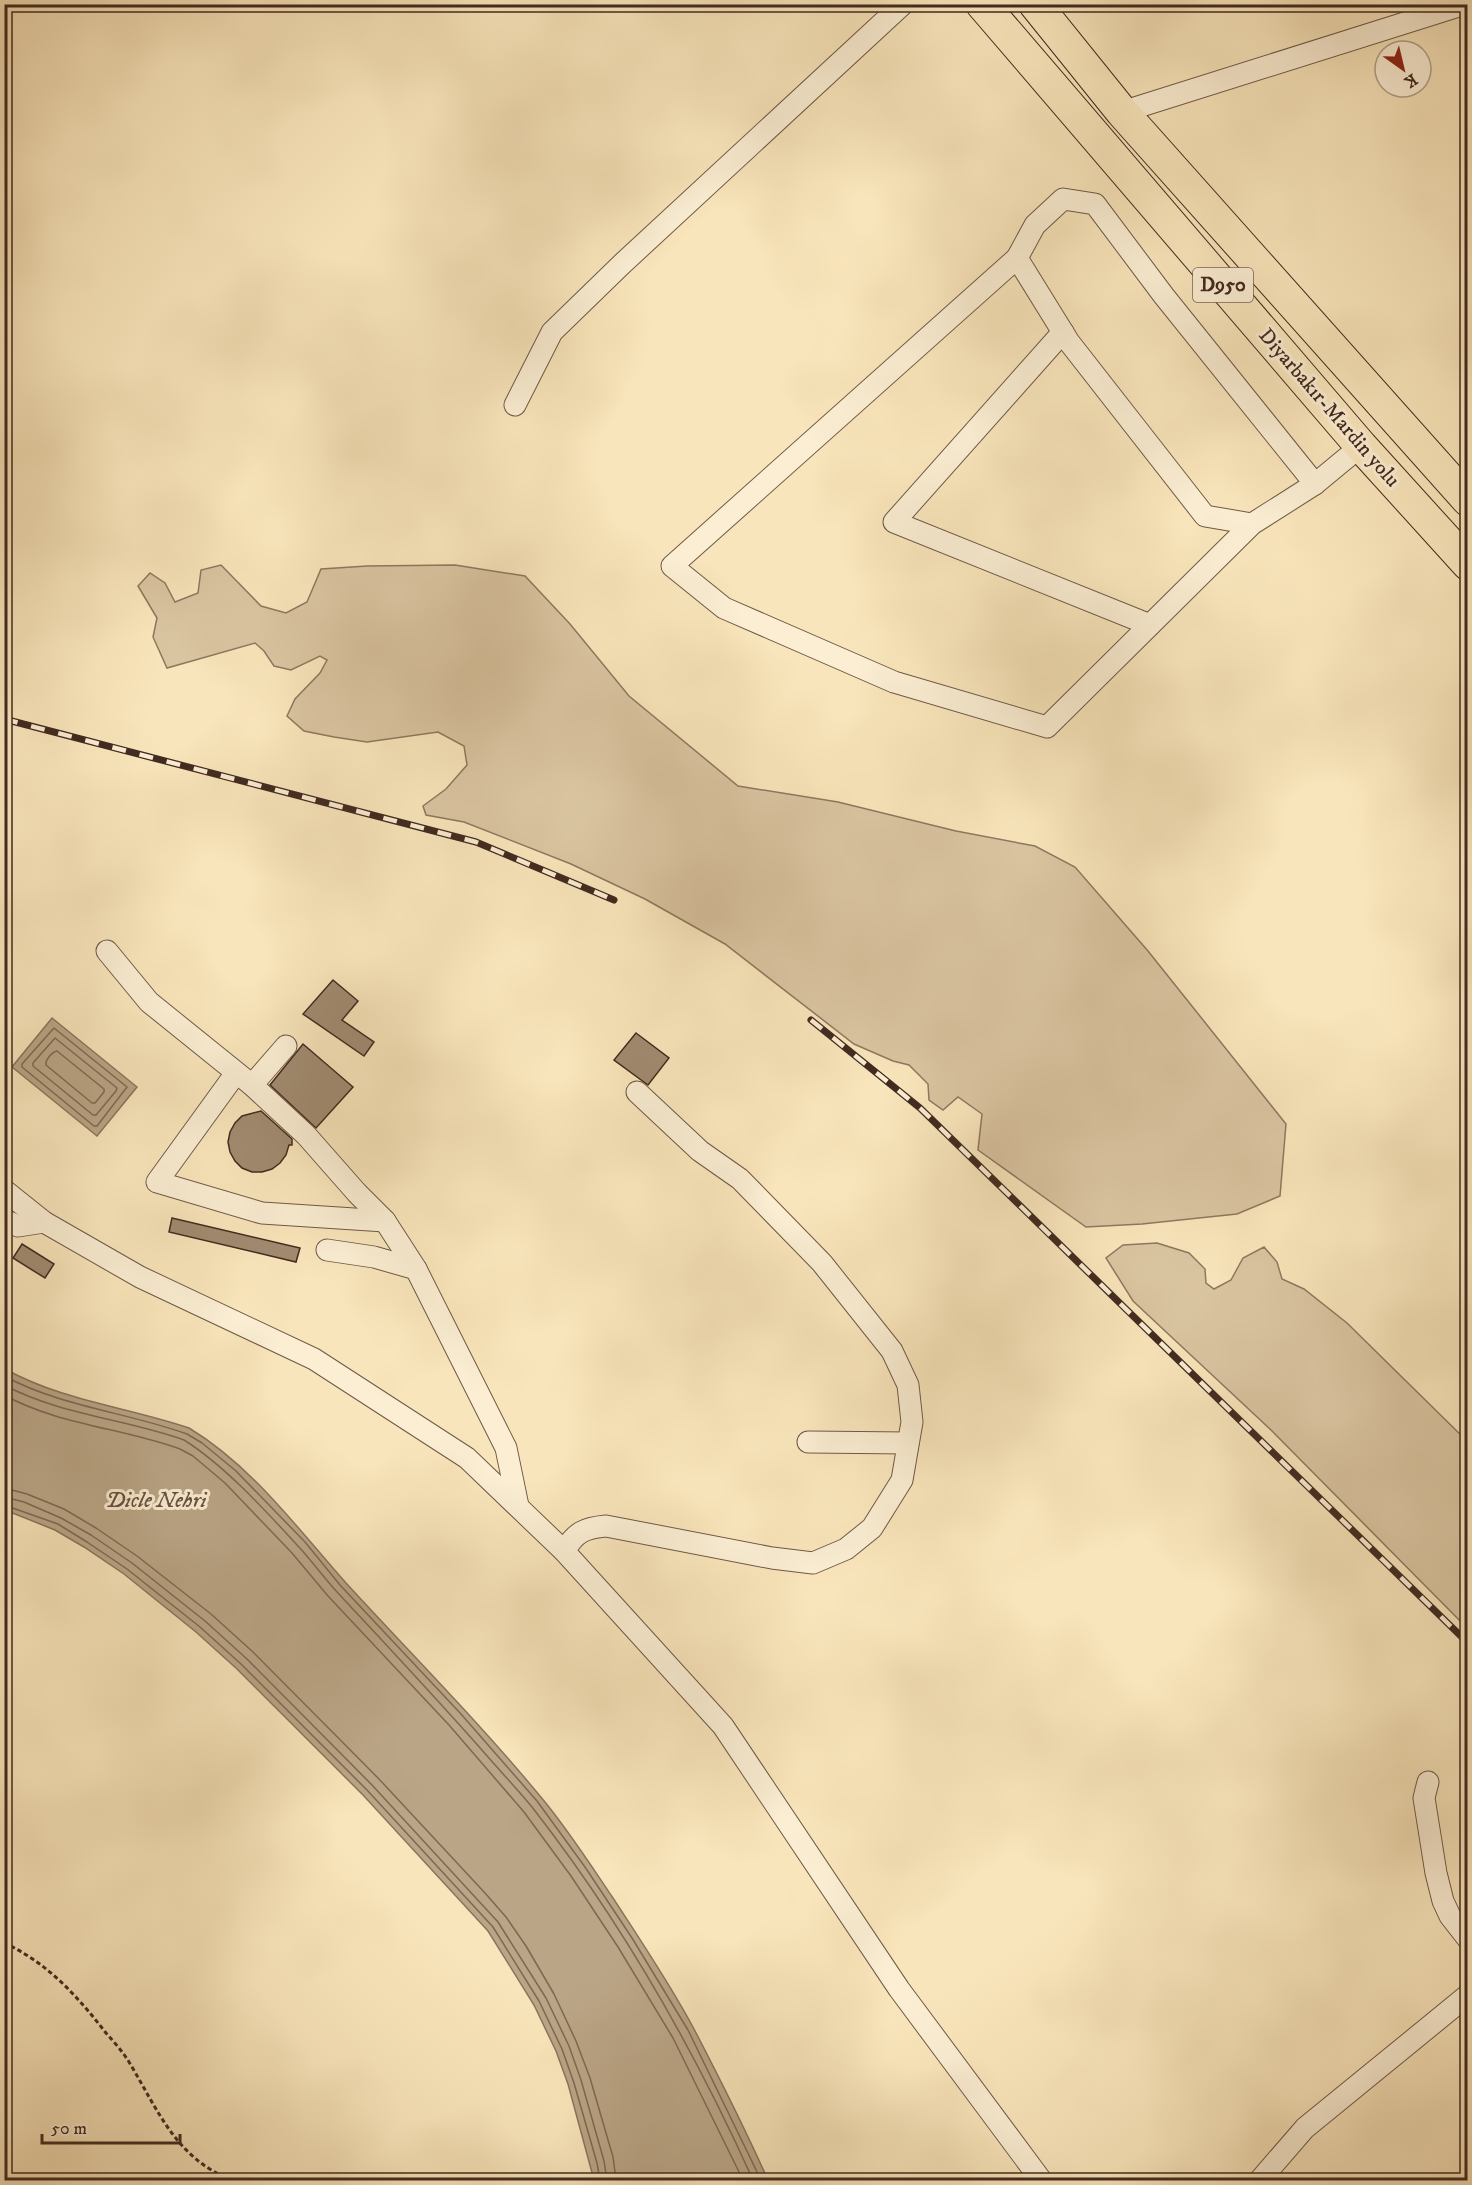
<svg xmlns="http://www.w3.org/2000/svg" width="1472" height="2185" font-family="'IM FELL DW Pica',serif">
<style>
.green{fill:#dac5a1;stroke:#8e7860;stroke-width:1.5}
.water{fill:#baa586;stroke:#8a745d;stroke-width:1.5}
.lines{fill:none;stroke-linecap:round;stroke-linejoin:round}
.shore{stroke:#7e6853;stroke-width:1.5}
.building{fill:#a18b71;stroke:#412a20;stroke-width:1.5}
.minor-casing{stroke:#6f5947;stroke-width:23}
.highway-casing{stroke:#412a20;stroke-width:34}
.path{stroke:#412a20;stroke-width:3;stroke-dasharray:4.5 3;stroke-linecap:butt}
.minor{stroke:#fbeed3;stroke-width:21}
.highway{stroke:#f9e5bb;stroke-width:32}
.rail-casing{stroke:#412a20;stroke-width:7}
.rail{stroke:#fbeed3;stroke-width:4.5;stroke-dasharray:14;stroke-linecap:butt}
.labels{text-anchor:middle;dominant-baseline:central;stroke-width:6;stroke-linejoin:round;paint-order:stroke}
.shield{fill:#fbeed3;stroke:#796556;stroke-width:1.5}
.shield-label{font-size:20px;font-weight:bold;fill:#412a20}
.street-label{font-size:21px;fill:#412a20;stroke:#fbeed3}
.water-label{font-size:22px;font-style:italic;fill:#654f3f;stroke:#fbeed3}
</style>
<rect width="100%" height="100%" fill="#f9e5bb"/>
<filter id="stains"><feTurbulence type="fractalNoise" baseFrequency=".00333" numOctaves="4"/><feColorMatrix values="0 0 0 0 .2 0 0 0 0 .09 0 0 0 0 .02 0 0 0 .5 -.17"/></filter>
<radialGradient id="worn" r=".72"><stop offset=".6" stop-color="#630" stop-opacity="0"/><stop offset="1" stop-color="#630" stop-opacity=".3"/></radialGradient>
<g class="green">
<path d="M221 565 261 606 286 613 307 602 321 569 367 566 455 565 525 576 570 624 629 696 738 786 838 802 956 831 1035 846 1075 867 1148 951 1286 1124 1280 1196 1237 1214 1142 1224 1086 1227 978 1150 982 1114 958 1097 943 1110 929 1100 928 1084 909 1065 893 1061 854 1044 725 944 645 899 571 864 464 822 426 815 423 806 446 789 467 765 464 746 438 732 367 742 334 737 304 731 287 716 295 699 320 673 327 660 320 656 291 670 274 666 264 651 255 643 167 668 153 637 157 618 138 586 150 573 165 583 175 602 198 593 201 570Z"/>
<path d="M1157 1243 1189 1253 1205 1269 1206 1283 1214 1289 1231 1280 1243 1258 1264 1247 1277 1262 1282 1279 1304 1289 1347 1323 1467 1441V1628L1271 1430 1133 1301 1106 1258 1123 1245Z"/>
</g>
<g class="water">
<path d="M52 1018 137 1087 97 1136 12 1067Z"/>
<path d="M5 1369C63 1401 127 1407 189 1428 252 1466 298 1529 346 1583 411 1654 479 1722 540 1796 567 1828 590 1864 613 1898 641 1941 670 1984 694 2029 720 2079 745 2129 768 2180H594L568 2084 556 2051 534 2005 488 1931 363 1795 237 1669 196 1632 124 1574 84 1547 55 1530 5 1510Z"/>
</g>
<g class="lines">
<g class="shore">
<path d="M54 1028 127 1087 97 1126H94L22 1067V1064Z"/>
<path d="M55 1038 117 1088 116 1091 96 1115H93L33 1066V1063Z"/>
<path d="M57 1051 104 1089V1092L95 1103H92L46 1065C45 1060 52 1052 57 1051Z"/>
<path d="M4 1376C62 1407 126 1412 187 1434L202 1443 236 1471 305 1542 340 1585 461 1714 537 1801 585 1867 632 1938 688 2030 761 2180"/>
<path d="M4 1385C61 1415 125 1419 184 1440 224 1465 266 1511 298 1546 312 1561 324 1578 338 1593 388 1647 439 1701 488 1757 503 1774 518 1790 532 1807 621 1921 694 2049 753 2180"/>
<path d="M4 1395C59 1425 122 1428 180 1449L193 1456 225 1483 292 1553 328 1596 449 1725 524 1812 571 1876 618 1947 673 2038 743 2180"/>
<path d="M4 1488 27 1494 64 1509 96 1528 137 1556 211 1614 253 1652 379 1779 485 1893 506 1917 526 1946 554 1994 576 2041 590 2078 613 2157 616 2180"/>
<path d="M4 1497 24 1502 61 1518 91 1535 132 1563 205 1621 247 1659 372 1785 498 1922 546 1998 569 2046 581 2080 604 2161 607 2180"/>
<path d="M4 1505 58 1524 87 1542 127 1569 200 1627 241 1664 367 1790 493 1927 539 2001 562 2049 574 2083 597 2163 600 2180"/>
</g>
</g>
<g class="building">
<path d="M333 980 358 1001 342 1020 374 1042 364 1056 303 1014Z"/>
<path d="M636 1033 669 1058 648 1085 614 1060Z"/>
<path d="M303 1044 353 1087 316 1128 270 1085Z"/>
<path d="M261 1111 292 1139V1145H289L286 1155 280 1163 272 1169 262 1172H252L242 1168 235 1161 230 1152 228 1142 230 1132 235 1123 242 1116Z"/>
<path d="M172 1218 300 1248 296 1262 169 1232Z"/>
<path d="M22 1244 54 1264 45 1278 13 1258Z"/>
</g>
<g class="lines">
<g class="minor-casing">
<g id="minor">
<path d="M1122 112 1465 4"/>
<path d="M1017 258 1035 225 1063 199 1095 204 1164 296 1315 484"/>
<path d="M1063 332 894 522 1150 625"/>
<path d="M515 405 552 332 622 264 903 4"/>
<path d="M1252 524 1205 516 1069 342 1017 258 672 566 724 608 894 682 1047 727 1252 524 1315 484 1361 446"/>
<path d="M107 951 149 1002 252 1085 306 1135 357 1193 385 1221 416 1269 506 1448 518 1506"/>
<path d="M236 1073 157 1182 262 1213 385 1221"/>
<path d="M252 1085 286 1046"/>
<path d="M4 1190 44 1222 140 1277 314 1359 467 1458 564 1551 723 1726 899 1989 1041 2180"/>
<path d="M4 1220 18 1226 44 1222"/>
<path d="M327 1250 374 1257 416 1269"/>
<path d="M808 1442 908 1443"/>
<path d="M564 1551C576 1532 584 1528 606 1526L772 1558 813 1563 846 1549 872 1528 902 1480 912 1422 908 1385 892 1351 822 1263 740 1179 700 1151 637 1092"/>
<path d="M1428 1782 1424 1798 1436 1873 1443 1901 1450 1916 1468 1939"/>
<path d="M1260 2180 1305 2128 1468 1995"/>
</g>
</g>
<g class="highway-casing">
<g id="highway">
<path d="M982 4 1361 446 1468 564"/>
<path d="M1035 4 1122 112 1468 500"/>
</g>
</g>
<path class="path" d="M4 1943C47 1962 78 1997 106 2033 114 2042 123 2052 129 2062 158 2110 175 2157 231 2180"/>
<use href="#minor" class="minor"/>
<use href="#highway" class="highway"/>
<g class="rail-casing">
<g id="rail">
<path d="M4 719 476 842 614 900"/>
<path d="M811 1020 920 1108 1468 1643"/>
</g>
</g>
<use href="#rail" class="rail"/>
</g>
<g class="labels">
<rect class="shield" x="1193" y="268" width="60" height="34" rx="4.5"/>
<g class="shield-label">
<text x="1223" y="285">D950</text>
</g>
<g class="street-label">
<text transform="translate(1329 408) rotate(49)">Diyarbakır-Mardin yolu</text>
</g>
<g class="water-label">
<text x="156" y="1500">Dicle Nehri</text>
</g>
</g>
<rect width="1472" height="2185" fill="none" stroke="#f9e5bb" stroke-width="24"/>
<rect x="6" y="6" width="1460" height="2173" fill="none" stroke="#412a20" stroke-width="3"/>
<rect x="12" y="12" width="1448" height="2161" fill="none" stroke="#412a20" stroke-width="1.5"/>
<g transform="translate(1403 69) rotate(146)"><circle r="28" fill="#fbeed3" stroke="#b1a08b" stroke-width="1.5"/>
<path d="M0-4.5L10 22L0 15L-10 22Z" fill="#8f2418"/>
<text y="-9" font-size="16" font-weight="bold" text-anchor="middle" fill="#412a20">K</text>
</g>
<path d="M42 2134v9h138v-9" fill="none" stroke="#412a20" stroke-width="3"/>
<text x="51" y="2134" font-size="18" fill="#412a20" stroke="#fbeed3" stroke-width="4.5" paint-order="stroke">50 m</text>
<rect width="100%" height="100%" filter="url(#stains)"/>
<rect width="100%" height="100%" fill="url(#worn)"/>
</svg>
